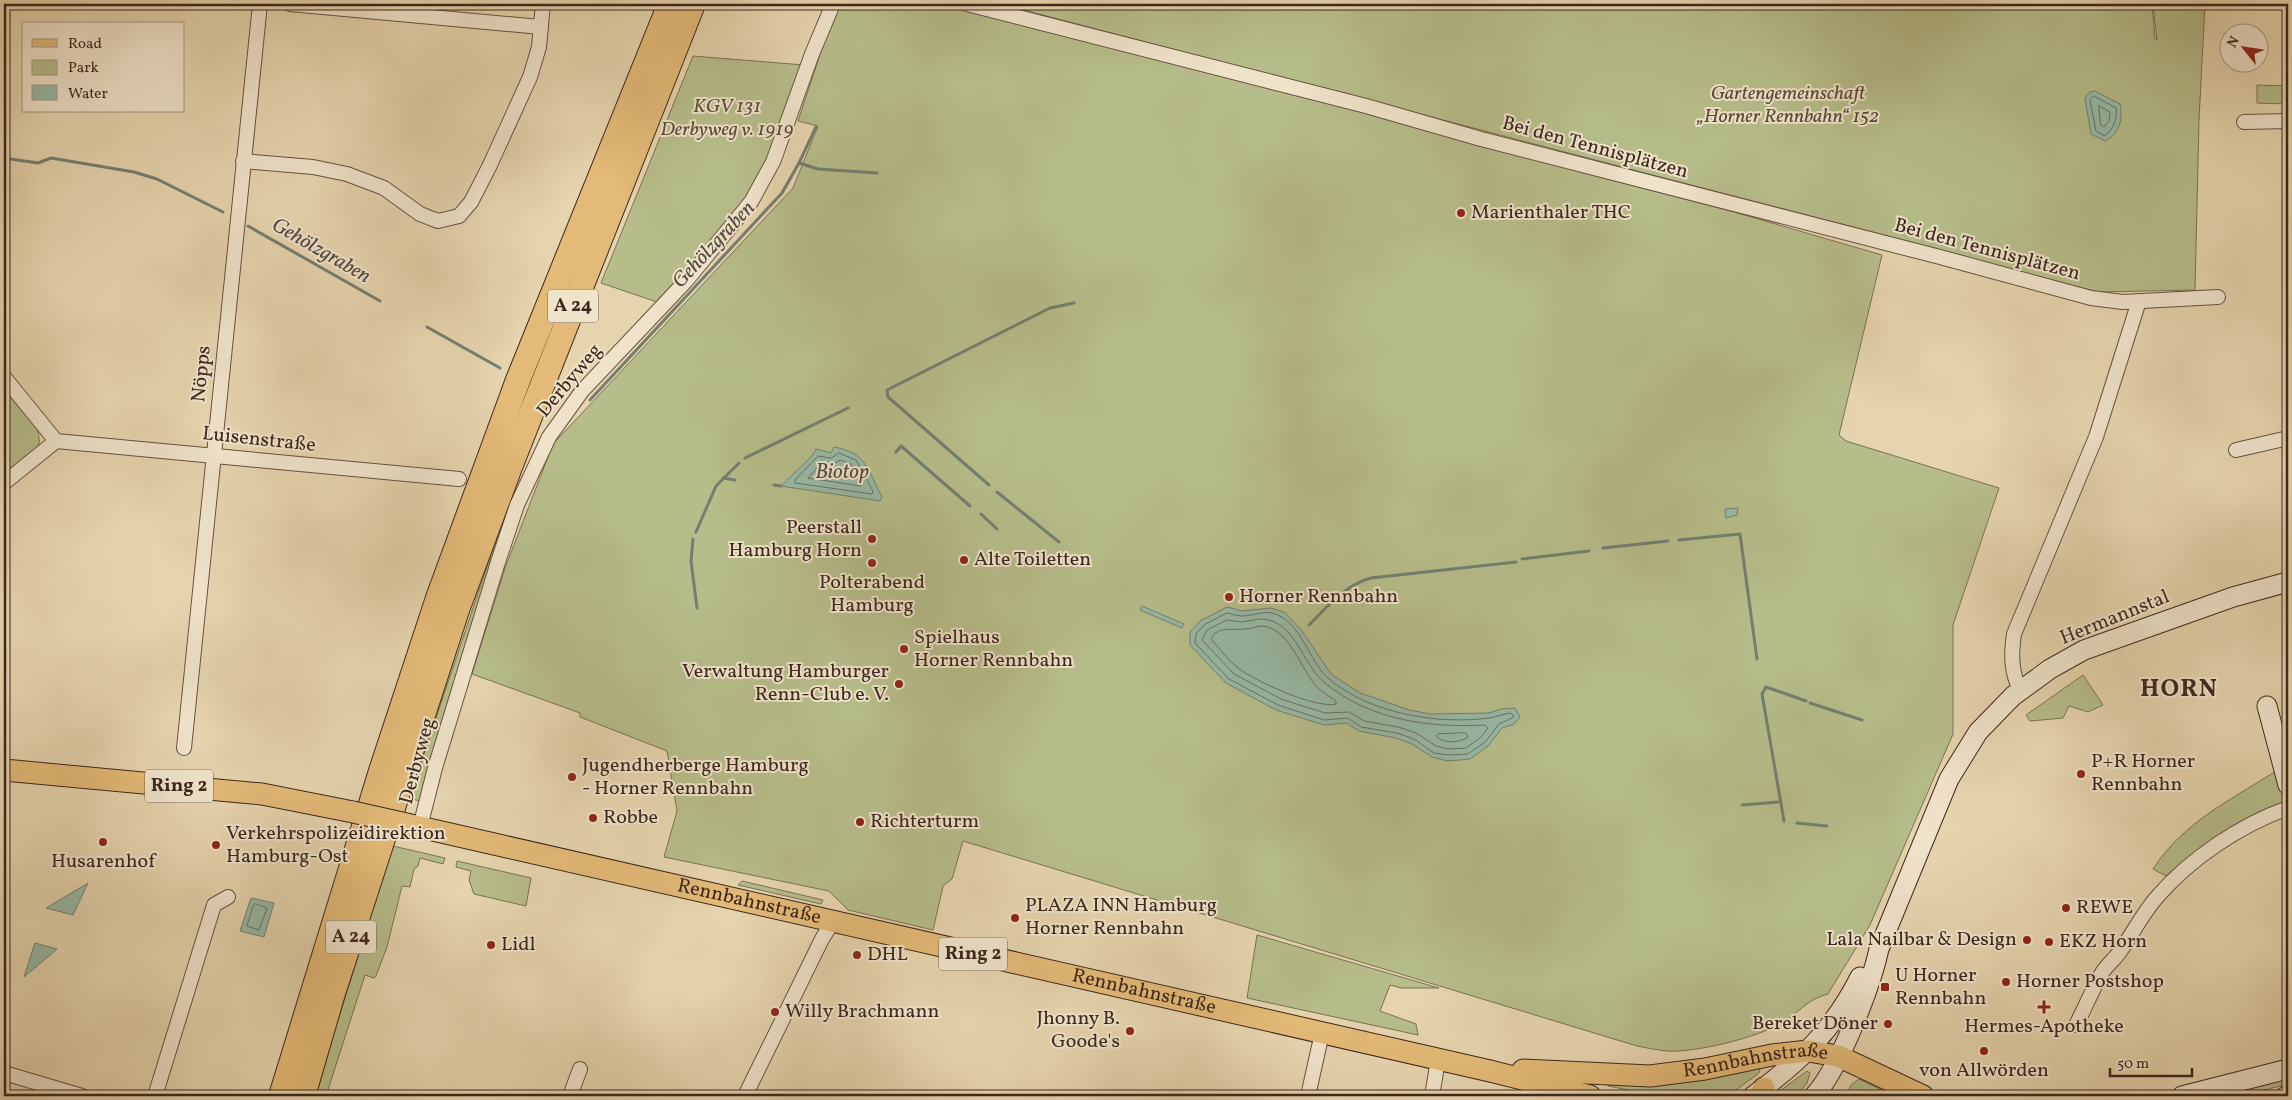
<svg xmlns="http://www.w3.org/2000/svg" width="2292" height="1100" font-family="Vollkorn,serif">
<style>
.green{fill:#b6bd8a;stroke:#7a7254}
.water{fill:#97b9a6;stroke:#737f70}
.lines{fill:none;stroke-linecap:round;stroke-linejoin:round}
.shore{stroke:#6a7062;stroke-width:1}
.stream{stroke:#737f70;stroke-width:3}
.street-casing{stroke:#675242;stroke-width:16}
.secondary-casing{stroke:#3d271e;stroke-width:21}
.primary-casing{stroke:#3d271e;stroke-width:23}
.highway-casing{stroke:#3d271e;stroke-width:26}
.street{stroke:#efe3ca;stroke-width:14}
.secondary{stroke:#efe3ca;stroke-width:19}
.primary{stroke:#e3ba77;stroke-width:21}
.highway{stroke:#e3ba77;stroke-width:24}
.primary-bridge-casing{stroke:#3d271e;stroke-width:23;stroke-linecap:butt}
.primary-bridge{stroke:#e3ba77;stroke-width:21}
.poi-dot{fill:#8f2418;stroke:#efe3ca;stroke-width:2}
.labels{text-anchor:middle;dominant-baseline:central;stroke-width:4;stroke-linejoin:round;paint-order:stroke}
.shield{fill:#efe3ca;stroke:#725f52;stroke-width:1}
.shield-label{font-size:19px;font-weight:bold;fill:#3d271e}
.park-label{font-size:20px;font-style:italic;fill:#5b4c39;stroke:#efe3ca}
.street-label{font-size:20px;fill:#3d271e;stroke:#efe3ca}
.poi-label{font-size:20px;fill:#3d271e;stroke:#efe3ca;text-anchor:start}
.water-label{font-size:21px;font-style:italic;fill:#544c40;stroke:#efe3ca}
.district-label{font-size:25px;font-weight:bold;letter-spacing:1px;fill:#3d271e;stroke:#efe3ca}
</style>
<rect width="100%" height="100%" fill="#e6d4ae"/>
<filter id="stains"><feTurbulence type="fractalNoise" baseFrequency=".004" numOctaves="4"/><feColorMatrix values="0 0 0 0 .2 0 0 0 0 .09 0 0 0 0 .02 0 0 0 .5 -.17"/></filter>
<radialGradient id="worn" r=".72"><stop offset=".6" stop-color="#630" stop-opacity="0"/><stop offset="1" stop-color="#630" stop-opacity=".3"/></radialGradient>
<g class="green">
<path d="M841 4H943L1535 154 1882 255 1839 435 1846 441 1999 488 1953 625V734L1870 925 1828 994C1806 1000 1801 1011 1783 1022 1760 1037 1695 1053 1667 1051 1657 1050 1647 1048 1637 1046L963 841 952 879 943 886 933 930 848 910 829 891 664 857 677 811 667 751 580 717V713L472 674 505 568 553 444 793 188 818 126 798 121 829 27Z"/>
<path d="M1001 4H2152L2155 39 2157 40 2153 4H2205L2199 120 2195 290 2098 292Z"/>
<path d="M693 56 804 65 759 181 660 303 601 283Z"/>
<path d="M2257 85 2288 86V104L2257 103Z"/>
<path d="M4 384C15 398 50 432 36 450 28 460 14 469 4 478Z"/>
<path d="M501 525H506L424 802 409 798Z"/>
<path d="M2083 675 2103 705 2088 712 2069 706 2063 718 2030 721 2026 715Z"/>
<path d="M2279 769 2288 803C2241 818 2203 843 2166 876L2153 869C2184 821 2233 799 2279 769Z"/>
<path d="M393 846 445 858 443 864 420 858 418 866 414 869 410 887 402 886 387 947 376 976 374 978 365 975 326 1096H314Z"/>
<path d="M457 861 531 878 526 906 474 894 469 880 471 871 456 867Z"/>
<path d="M742 881 823 900 821 904 738 885Z"/>
<path d="M1257 935 1439 988H1401L1390 985 1380 1011 1416 1024 1418 1035 1247 998Z"/>
<path d="M1761 1065 1759 1073 1728 1096H1660L1608 1086 1609 1082Z"/>
<path d="M1807 1071 1810 1073 1807 1083 1797 1096H1773Z"/>
<path d="M2288 1073V1084L2241 1096H2202Z"/>
<path d="M1859 1079 1894 1096H1846L1851 1085Z"/>
</g>
<g class="water">
<path d="M2095 91 2120 104C2123 118 2120 134 2105 141L2091 134 2085 98 2090 92Z"/>
<path d="M834 447C867 453 867 469 882 497L880 501 781 486 812 456 816 449 831 453Z"/>
<path d="M1738 508 1737 515 1726 518 1725 509Z"/>
<path d="M1142 606 1184 624 1182 628 1140 610Z"/>
<path d="M1227 607 1242 611 1271 608 1284 612 1302 631 1331 674 1360 693 1378 699 1409 710 1430 714 1489 713 1501 709 1515 708 1520 717 1514 724 1502 728 1488 746 1470 759 1448 761 1432 757 1412 744 1396 738 1359 731 1346 723 1324 725 1276 710 1226 683 1190 645V632L1200 621Z"/>
<path d="M88 883 73 915 46 908Z"/>
<path d="M251 898 274 903 264 937 240 931Z"/>
<path d="M35 943 57 949 24 977Z"/>
</g>
<g class="lines">
<g class="shore">
<path d="M2094 96 2116 108C2118 120 2113 129 2105 136L2096 131 2090 100Z"/>
<path d="M2099 106 2110 112 2109 121 2104 127 2101 125Z"/>
<path d="M839 453 856 460 873 491 872 494 795 483V480L818 456 831 458Z"/>
<path d="M841 460 851 464 861 483V486L808 478 821 463 832 464Z"/>
<path d="M1227 613C1232 614 1237 616 1242 616 1252 616 1262 611 1272 613 1302 621 1308 661 1329 679 1369 713 1437 725 1489 718 1496 717 1503 714 1511 713L1514 717 1499 724 1485 742 1468 754 1449 755 1434 753 1414 739 1397 733 1361 727 1348 718 1324 720 1278 705 1229 679 1195 643 1196 634 1204 625Z"/>
<path d="M1260 619C1296 619 1301 664 1325 683 1370 720 1429 728 1485 725L1488 728 1480 738 1466 748 1449 749 1436 746 1416 733 1398 727 1364 721 1349 712 1325 713 1281 699 1234 674 1202 640 1207 630 1227 620 1242 622Z"/>
<path d="M1261 626C1290 627 1300 669 1317 687 1322 692 1330 697 1336 701V704C1316 709 1255 681 1238 668 1228 660 1219 648 1211 639 1218 625 1232 631 1244 629 1250 629 1255 627 1261 626Z"/>
<path d="M1466 733 1468 737C1460 743 1443 744 1436 736L1438 734Z"/>
<path d="M256 904 267 908 259 930 247 926 253 906Z"/>
</g>
<g class="stream">
<path d="M4 158 38 163 51 158 134 172 157 179 223 212"/>
<path d="M799 163 816 127"/>
<path d="M248 226 380 301"/>
<path d="M427 327 500 368"/>
<path d="M559 386 570 390"/>
<path d="M590 400 782 193 799 163 818 169 877 173"/>
<path d="M896 452 901 446 970 506"/>
<path d="M745 458 848 408"/>
<path d="M723 478 735 480"/>
<path d="M774 485 781 486"/>
<path d="M989 485 888 397 887 390 1050 308 1074 303"/>
<path d="M997 492 1059 542"/>
<path d="M981 514 997 529"/>
<path d="M696 532 716 486 739 463"/>
<path d="M693 539 691 561 697 608"/>
<path d="M1679 540 1740 534 1757 659"/>
<path d="M1603 548 1668 541"/>
<path d="M1522 559 1589 551"/>
<path d="M1309 625C1328 606 1345 585 1371 578L1516 562"/>
<path d="M1810 703 1862 720"/>
<path d="M1742 805 1778 802"/>
<path d="M1784 821 1762 694 1766 687 1806 701"/>
<path d="M1797 823 1827 826"/>
</g>
<g class="street-casing">
<g id="street">
<path d="M290 4 541 27"/>
<path d="M967 4 1366 106 1481 139 1940 257 2091 298 2123 302 2218 297"/>
<path d="M2244 122 2288 121"/>
<path d="M243 161 313 167 347 174 384 188 420 214 438 221 459 216 471 202 490 165 530 77 539 47 543 4"/>
<path d="M4 377 56 441 4 483"/>
<path d="M56 441 459 479"/>
<path d="M2236 450 2288 438"/>
<path d="M2020 690C2011 671 2011 655 2014 634L2096 437 2139 301"/>
<path d="M184 748 260 4"/>
<path d="M420 827 435 768 498 562 517 505 549 437 582 391 686 281 751 202 773 162 812 54 833 4"/>
<path d="M2076 1025C2085 1008 2092 990 2102 973 2107 965 2115 959 2121 950 2133 933 2143 913 2157 897 2191 858 2240 825 2288 808"/>
<path d="M4 1073 82 1096"/>
<path d="M155 1096 214 905 228 897"/>
<path d="M570 1096 580 1069"/>
<path d="M745 1096 822 939 833 921"/>
<path d="M1308 1096 1322 1033"/>
<path d="M1432 1096 1438 1060"/>
</g>
</g>
<g class="secondary-casing">
<g id="secondary">
<path d="M2267 706 2288 785"/>
<path d="M1753 1096C1800 1061 1833 1031 1860 977"/>
<path d="M1814 1096C1839 1069 1871 986 1879 949L1949 779 1978 732 2013 696 2050 669 2084 650 2233 597 2288 582"/>
<path d="M2182 1096 2288 1069"/>
<path d="M2286 1096H2288"/>
</g>
</g>
<g class="primary-casing">
<g id="primary">
<path d="M4 770 262 794 353 812"/>
<path id="s1" d="M402 823 1490 1071 1590 1096"/>
<path id="s2" d="M1523 1070 1650 1076 1705 1069 1772 1055 1808 1051 1838 1056 1923 1096"/>
<path d="M1760 1096 1764 1088"/>
</g>
</g>
<g class="highway-casing">
<g id="highway">
<path d="M281 1096 381 771 438 598 518 380 670 4"/>
<path d="M303 1096 333 993 457 610 510 467 693 4"/>
</g>
</g>
<use href="#street" class="street"/>
<use href="#secondary" class="secondary"/>
<use href="#primary" class="primary"/>
<use href="#highway" class="highway"/>
<g class="primary-bridge-casing">
<path id="primary-bridge" d="M353 812 402 823"/>
</g>
<use href="#primary-bridge" class="primary-bridge"/>
</g>
<g class="poi-dot">
<circle cx="1461" cy="213" r="5"/>
<circle cx="872" cy="539" r="5"/>
<circle cx="964" cy="560" r="5"/>
<circle cx="872" cy="563" r="5"/>
<circle cx="1229" cy="597" r="5"/>
<circle cx="904" cy="649" r="5"/>
<circle cx="899" cy="684" r="5"/>
<circle cx="2081" cy="774" r="5"/>
<circle cx="572" cy="777" r="5"/>
<circle cx="593" cy="818" r="5"/>
<circle cx="860" cy="822" r="5"/>
<circle cx="103" cy="842" r="5"/>
<circle cx="216" cy="845" r="5"/>
<circle cx="2066" cy="908" r="5"/>
<circle cx="1015" cy="918" r="5"/>
<circle cx="2027" cy="940" r="5"/>
<circle cx="2049" cy="942" r="5"/>
<circle cx="491" cy="945" r="5"/>
<circle cx="857" cy="955" r="5"/>
<circle cx="2006" cy="982" r="5"/>
<rect x="1880" y="982" width="10" height="10" rx="2.5"/>
<path d="M2041.5 999.5h5v5h5v5h-5v5h-5v-5h-5v-5h5z"/>
<circle cx="775" cy="1012" r="5"/>
<circle cx="1888" cy="1024" r="5"/>
<circle cx="1130" cy="1031" r="5"/>
<circle cx="1984" cy="1051" r="5"/>
</g>
<g class="labels">
<g class="shield">
<rect x="548" y="289.5" width="50" height="33" rx="4"/>
<rect x="145" y="769.5" width="68" height="33" rx="4"/>
<rect x="326" y="920.5" width="50" height="33" rx="4"/>
<rect x="939" y="937.5" width="68" height="33" rx="4"/>
</g>
<g class="shield-label">
<text x="573" y="306">A 24</text>
<text x="179" y="786">Ring 2</text>
<text x="351" y="937">A 24</text>
<text x="973" y="954">Ring 2</text>
</g>
<g class="park-label">
<text x="1788" y="94">Gartengemeinschaft<tspan x="1788" dy="23">„Horner Rennbahn“ 152</tspan></text>
<text x="727" y="107">KGV 131<tspan x="727" dy="23">Derbyweg v. 1919</tspan></text>
</g>
<g class="street-label">
<text transform="translate(1595 148) rotate(15)">Bei den Tennisplätzen</text>
<text transform="translate(1987 250) rotate(15)">Bei den Tennisplätzen</text>
<text transform="translate(202 374) rotate(-84)">Nöpps</text>
<text transform="translate(570 381) rotate(-50)">Derbyweg</text>
<text transform="translate(259 440) rotate(6)">Luisenstraße</text>
<text transform="translate(2115 618) rotate(-22)">Hermannstal</text>
<text transform="translate(418 761) rotate(-75)">Derbyweg</text>
<text stroke="none"><textPath href="#s1" startOffset="356">Rennbahnstraße</textPath></text>
<text stroke="none"><textPath href="#s1" startOffset="761">Rennbahnstraße</textPath></text>
<text stroke="none"><textPath href="#s2" startOffset="234">Rennbahnstraße</textPath></text>
</g>
<g class="poi-label">
<text x="1471" y="213">Marienthaler THC</text>
<text x="862" y="528" text-anchor="end">Peerstall<tspan x="862" dy="23">Hamburg Horn</tspan></text>
<text x="974" y="560">Alte Toiletten</text>
<text x="872" y="583" text-anchor="middle">Polterabend<tspan x="872" dy="23">Hamburg</tspan></text>
<text x="1239" y="597">Horner Rennbahn</text>
<text x="914" y="638">Spielhaus<tspan x="914" dy="23">Horner Rennbahn</tspan></text>
<text x="889" y="672" text-anchor="end">Verwaltung Hamburger<tspan x="889" dy="23">Renn-Club e. V.</tspan></text>
<text x="2091" y="762">P+R Horner<tspan x="2091" dy="23">Rennbahn</tspan></text>
<text x="582" y="766">Jugendherberge Hamburg<tspan x="582" dy="23">- Horner Rennbahn</tspan></text>
<text x="603" y="818">Robbe</text>
<text x="870" y="822">Richterturm</text>
<text x="226" y="834">Verkehrspolizeidirektion<tspan x="226" dy="23">Hamburg-Ost</tspan></text>
<text x="103" y="862" text-anchor="middle">Husarenhof</text>
<text x="1025" y="906">PLAZA INN Hamburg<tspan x="1025" dy="23">Horner Rennbahn</tspan></text>
<text x="2076" y="908">REWE</text>
<text x="2017" y="940" text-anchor="end">Lala Nailbar &amp; Design</text>
<text x="2059" y="942">EKZ Horn</text>
<text x="501" y="945">Lidl</text>
<text x="867" y="955">DHL</text>
<text x="1895" y="976">U Horner<tspan x="1895" dy="23">Rennbahn</tspan></text>
<text x="2016" y="982">Horner Postshop</text>
<text x="785" y="1012">Willy Brachmann</text>
<text x="1120" y="1019" text-anchor="end">Jhonny B.<tspan x="1120" dy="23">Goode's</tspan></text>
<text x="1878" y="1024" text-anchor="end">Bereket Döner</text>
<text x="2044" y="1027" text-anchor="middle">Hermes-Apotheke</text>
<text x="1984" y="1071" text-anchor="middle">von Allwörden</text>
</g>
<g class="water-label">
<text transform="translate(714 245) rotate(-47)">Gehölzgraben</text>
<text transform="translate(321 251) rotate(30)">Gehölzgraben</text>
<text x="842" y="472">Biotop</text>
</g>
<g class="district-label">
<text x="2179" y="689">HORN</text>
</g>
</g>
<rect width="2292" height="1100" fill="none" stroke="#e6d4ae" stroke-width="20"/>
<rect x="5" y="5" width="2282" height="1090" fill="none" stroke="#3d271e" stroke-width="2.5"/>
<rect x="10" y="10" width="2272" height="1080" fill="none" stroke="#3d271e"/>
<rect x="22" y="22" width="162" height="90" fill="#efe3ca" stroke="#a89885"/>
<rect x="32" y="39" width="25" height="8" fill="#e3ba77" stroke="#a89885"/>
<text x="68" y="48" font-size="15" fill="#3d271e">Road</text>
<rect x="32" y="60" width="25" height="15" fill="#b6bd8a" stroke="#a89885"/>
<text x="68" y="72" font-size="15" fill="#3d271e">Park</text>
<rect x="32" y="85" width="25" height="15" fill="#97b9a6" stroke="#a89885"/>
<text x="68" y="98" font-size="15" fill="#3d271e">Water</text>
<g transform="translate(2244 48) rotate(300)"><circle r="24" fill="#efe3ca" stroke="#a89885"/>
<path d="M0-4L9 19L0 12L-9 19Z" fill="#8f2418"/>
<text y="-8" font-size="14" font-weight="bold" text-anchor="middle" fill="#3d271e">N</text>
</g>
<path d="M2110 1068v8h82v-8" fill="none" stroke="#3d271e" stroke-width="2.5"/>
<text x="2117" y="1068" font-size="15" fill="#3d271e" stroke="#efe3ca" stroke-width="4" paint-order="stroke">50 m</text>
<rect width="100%" height="100%" filter="url(#stains)"/>
<rect width="100%" height="100%" fill="url(#worn)"/>
</svg>
